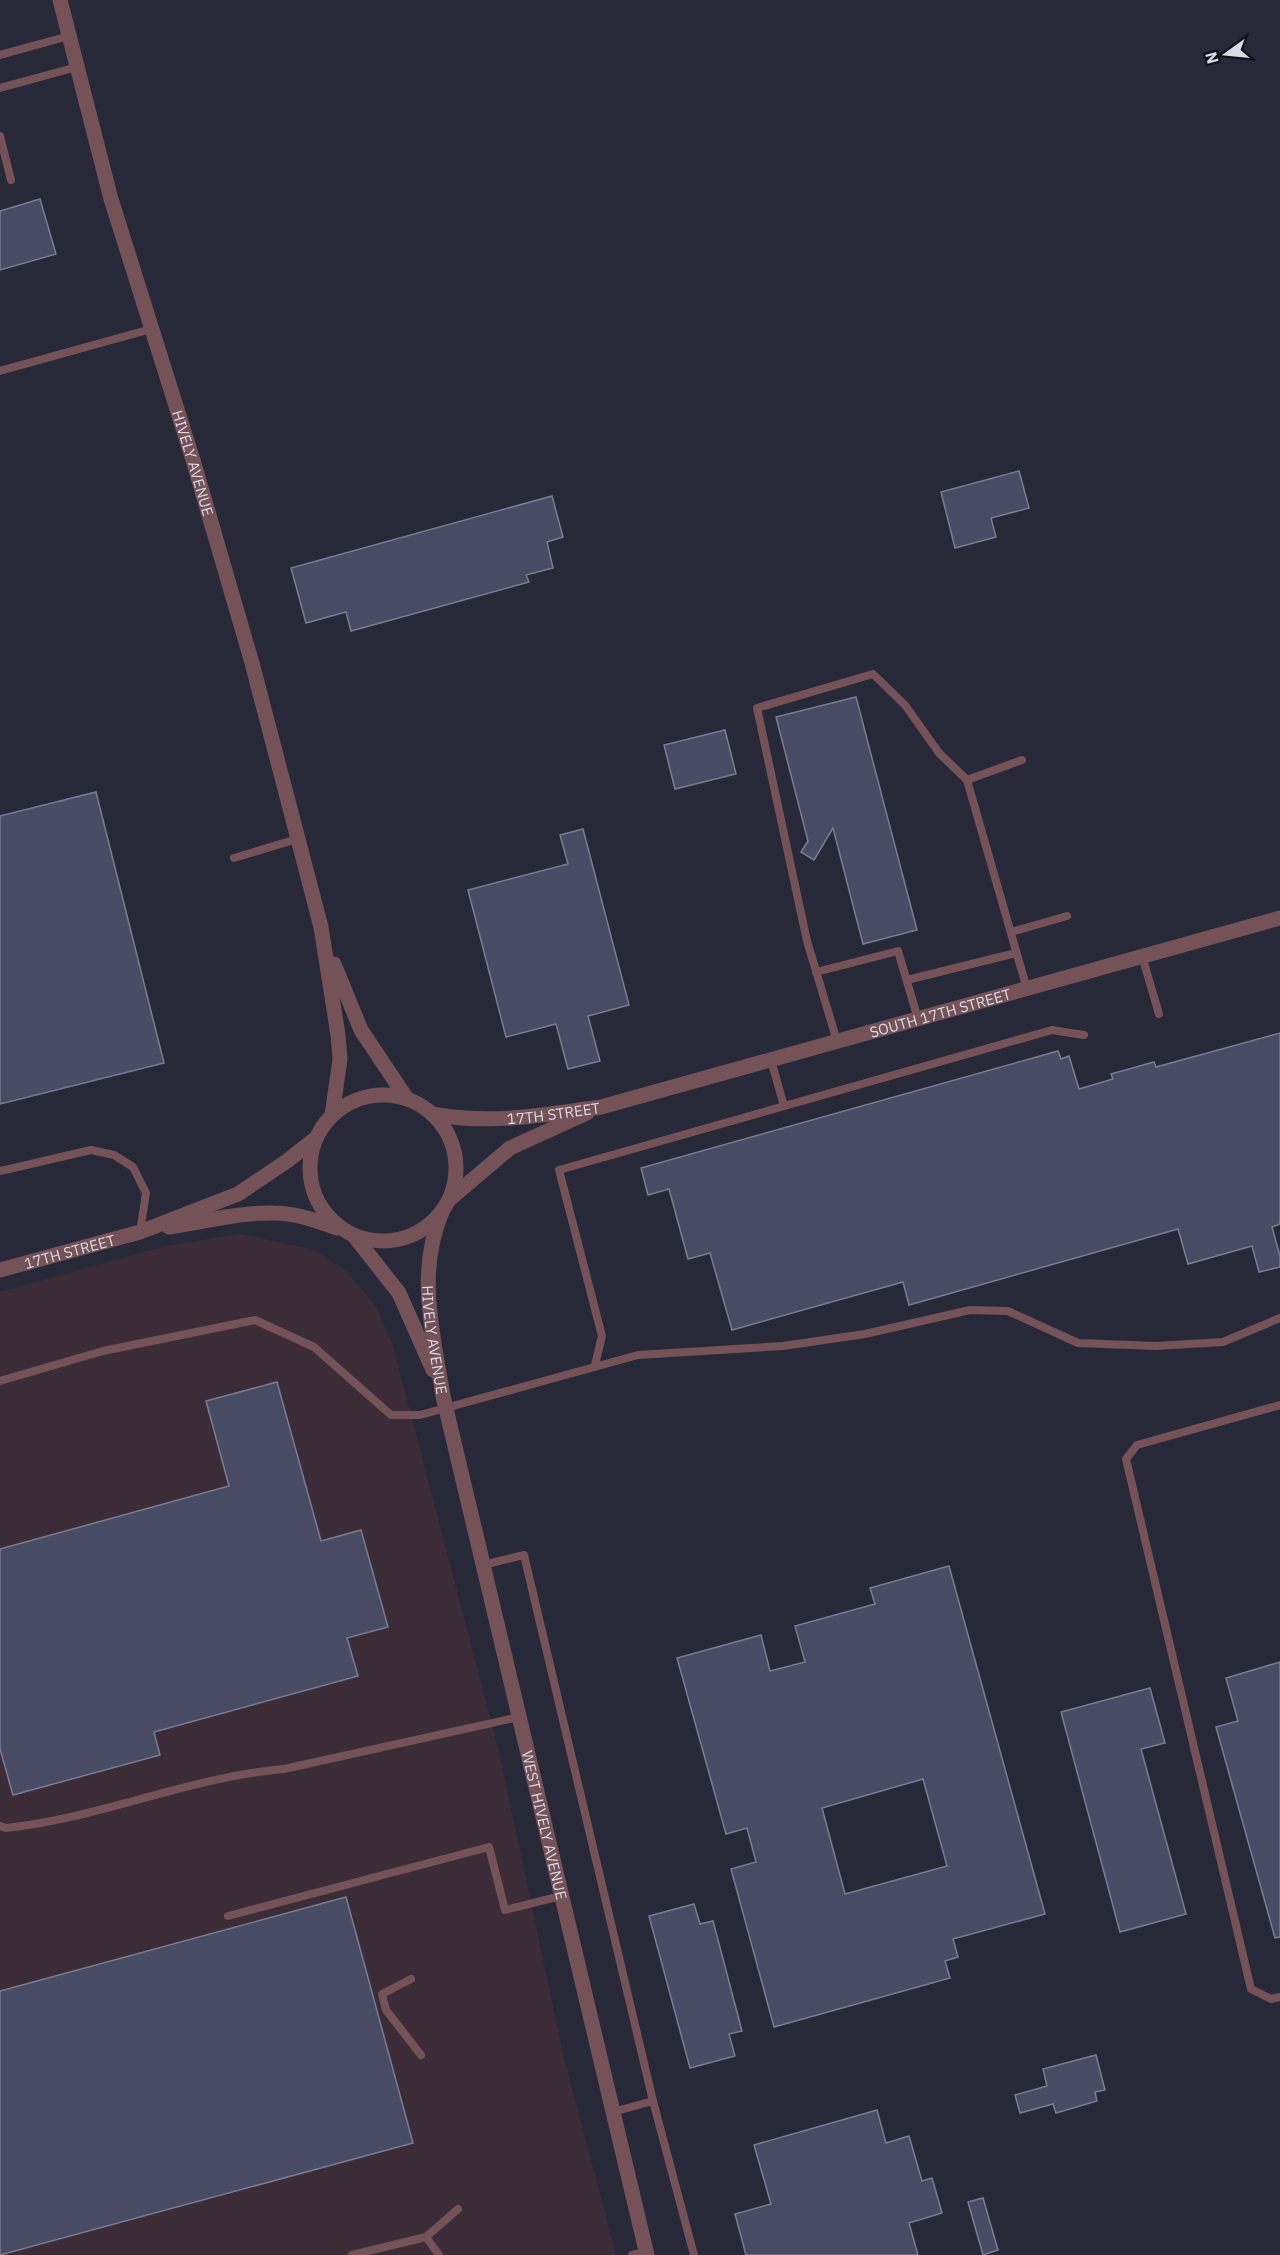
<svg xmlns="http://www.w3.org/2000/svg" width="1280" height="2255" font-family="'IBM Plex Sans',sans-serif">
<style>
.industrial{fill:#3c2c37}
.building{fill:#484b64;stroke:#7a7d91;stroke-width:1.5;fill-rule:evenodd}
.lines{fill:none;stroke-linecap:round;stroke-linejoin:round}
.service{stroke:#745257;stroke-width:8}
.tertiary{stroke:#745257;stroke-width:15}
.labels{text-anchor:middle;dominant-baseline:central;stroke-width:4.5;stroke-linejoin:round;paint-order:stroke}
.street-label{font-size:15px;fill:#d9dae6;stroke:#11121a}
</style>
<rect width="100%" height="100%" fill="#272939"/>
<path class="industrial" d="M240 1234 312 1249 345 1270 376 1306 393 1346 499 1752 564 2058 616 2255H0V1292L166 1246Z"/>
<g class="building">
<path d="M40 199 56 254 0 270V211Z"/>
<path d="M1019 471 1029 508 991 518 996 537 955 548 941 492Z"/>
<path d="M552 496 563 537 547 542 553 568 526 575 529 582 351 631 346 612 306 623 291 568Z"/>
<path d="M856 697 917 930 863 944 833 828 814 860 801 852 808 841 776 717Z"/>
<path d="M725 730 736 774 675 789 664 745Z"/>
<path d="M96 792 164 1063 0 1104V816Z"/>
<path d="M583 829 629 1005 588 1016 600 1061 568 1069 556 1024 506 1037 468 890 568 864 560 835Z"/>
<path d="M1280 1033V1224L1272 1227 1280 1256V1267L1259 1272 1252 1246 1188 1264 1178 1229 909 1305 903 1282 732 1330 710 1253 688 1259 669 1189 648 1195 641 1168 1058 1051 1061 1059 1069 1056 1079 1089 1113 1079 1111 1074 1154 1062 1156 1067Z"/>
<path d="M277 1382 321 1541 361 1530 388 1627 347 1638 358 1676 154 1732 160 1755 13 1795 0 1749V1549L229 1486 206 1401Z"/>
<path d="M949 1566 1045 1914 953 1939 958 1957 945 1961 950 1978 774 2027 731 1869 756 1862 747 1828 726 1834 677 1658 761 1635 770 1671 805 1662 795 1626 875 1604 870 1588ZM923 1779 947 1866 845 1894 822 1808Z"/>
<path d="M1280 1662V1937L1275 1938 1216 1727 1238 1721 1226 1678Z"/>
<path d="M1150 1688 1165 1743 1141 1749 1186 1914 1120 1932 1061 1712Z"/>
<path d="M346 1897 413 2143 0 2255V1991Z"/>
<path d="M694 1904 700 1924 713 1921 742 2031 729 2034 735 2056 690 2068 649 1916Z"/>
<path d="M1096 2055 1105 2090 1095 2092 1097 2101 1056 2113 1053 2104 1020 2113 1015 2095 1047 2086 1043 2069Z"/>
<path d="M877 2110 886 2143 909 2136 922 2181 932 2178 942 2213 909 2223 918 2255H746L735 2214 771 2204 754 2145Z"/>
<path d="M983 2198 998 2250 983 2255 968 2202Z"/>
</g>
<g class="lines">
<g class="service">
<path d="M0 55 69 36"/>
<path d="M0 88 77 67"/>
<path d="M0 136 11 180"/>
<path d="M0 371 151 329"/>
<path d="M967 780 1022 760"/>
<path d="M234 858 297 839"/>
<path d="M1011 932 1067 916"/>
<path d="M1142 956 1159 1014"/>
<path d="M816 972 898 951 918 1019"/>
<path d="M907 980 1016 953"/>
<path d="M837 1041 807 941 757 708 873 674 905 705 939 753 967 780 1027 989"/>
<path d="M771 1060 784 1106"/>
<path d="M0 1171 91 1150 114 1155 133 1167 146 1193 140 1232"/>
<path d="M595 1365 602 1336 559 1170 1052 1030 1084 1035"/>
<path d="M0 1381 103 1351 255 1320 314 1347 391 1415H420L638 1355 783 1346 865 1334 970 1310 1008 1311 1078 1343 1156 1346 1223 1342 1280 1318"/>
<path d="M1280 1405 1137 1445 1126 1459 1251 1989 1271 1999 1280 1997"/>
<path d="M483 1565 524 1555 653 2101"/>
<path d="M0 1826 6 1828C101 1818 189 1777 284 1769L519 1717"/>
<path d="M228 1916 489 1847 505 1910 561 1896"/>
<path d="M411 1979 382 1994 386 2010 421 2055"/>
<path d="M613 2112 653 2101 694 2255"/>
<path d="M426 2237 458 2209"/>
<path d="M352 2255 426 2237 439 2255"/>
<path d="M632 2255 646 2252"/>
</g>
<g class="tertiary">
<path id="s1" d="M60 0 111 199 193 460 252 663 321 927 338 1035 340 1059 332 1115"/>
<path d="M334 964 361 1030 407 1099"/>
<circle cx="383" cy="1168" r="73"/>
<path id="s2" d="M432 1114C493 1125 541 1115 601 1107L1280 918"/>
<path d="M451 1198 510 1148 587 1113"/>
<path id="s3" d="M442 1212C416 1273 433 1334 443 1396L647 2255"/>
<path d="M169 1227C204 1222 240 1212 274 1213 296 1213 317 1221 337 1228"/>
<path d="M355 1237 399 1293 433 1370"/>
<path id="s4" d="M0 1270 140 1232 238 1194 287 1161 315 1139"/>
</g>
</g>
<g class="labels">
<g class="street-label">
<text stroke="none"><textPath href="#s1" startOffset="482">HIVELY AVENUE</textPath></text>
<text stroke="none"><textPath href="#s2" startOffset="522">SOUTH 17TH STREET</textPath></text>
<text stroke="none"><textPath href="#s2" startOffset="122">17TH STREET</textPath></text>
<text stroke="none"><textPath href="#s4" startOffset="72">17TH STREET</textPath></text>
<text stroke="none"><textPath href="#s3" startOffset="130">HIVELY AVENUE</textPath></text>
<text stroke="none"><textPath href="#s3" startOffset="628">WEST HIVELY AVENUE</textPath></text>
</g>
</g>
<g transform="translate(1226 54) rotate(255)" stroke="#11121a" stroke-width="4.5" paint-order="stroke">
<path d="M0-4.5L10 22L0 15L-10 22Z" fill="#d9dae6"/>
<text y="-9" font-size="16" font-weight="bold" text-anchor="middle" fill="#d9dae6">N</text>
</g>
</svg>
